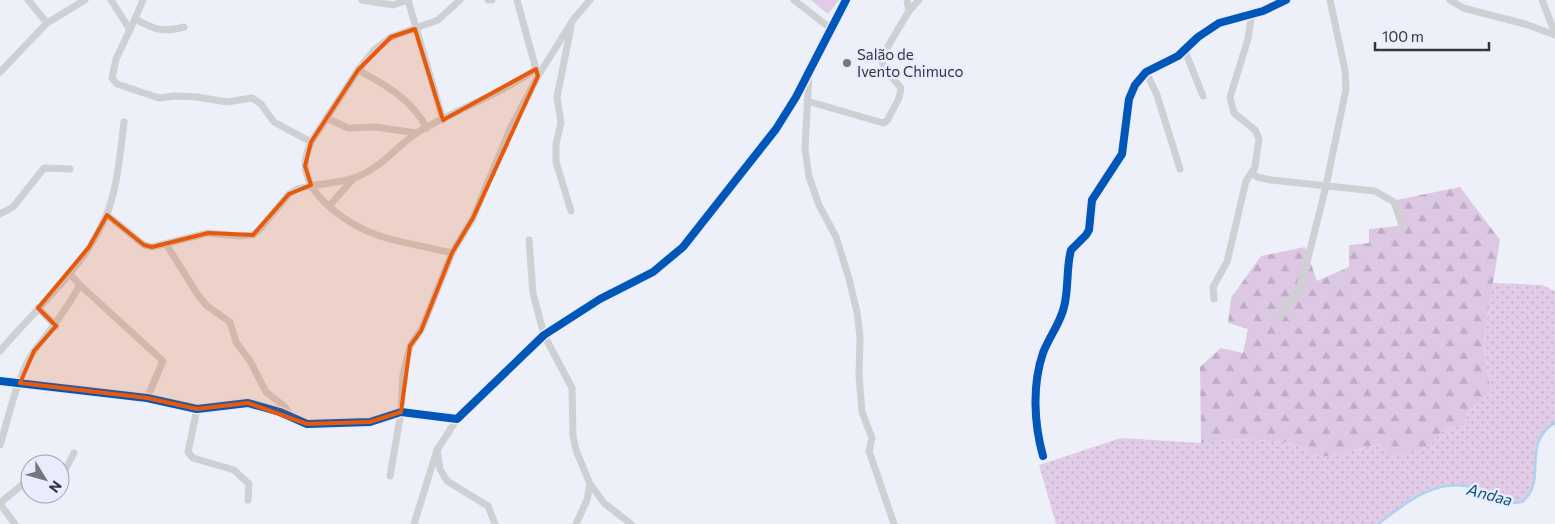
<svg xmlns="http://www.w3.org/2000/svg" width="1555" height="524" font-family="Commissioner,sans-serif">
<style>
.grass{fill:url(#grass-dots)}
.forest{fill:url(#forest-firs)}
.park{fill:#e0cce6}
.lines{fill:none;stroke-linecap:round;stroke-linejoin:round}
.stream{stroke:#add4ee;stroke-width:2.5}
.minor{stroke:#cfd0d3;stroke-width:7}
.cycleway-casing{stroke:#eaecfd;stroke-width:11}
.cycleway{stroke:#0057b8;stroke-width:8}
.marked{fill:#e8590c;fill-opacity:0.2;stroke:#e8590c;stroke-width:4;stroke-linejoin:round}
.poi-dot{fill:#757781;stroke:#eaecfd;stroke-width:2}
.labels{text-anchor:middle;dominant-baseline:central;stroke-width:5;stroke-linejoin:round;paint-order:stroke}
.poi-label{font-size:15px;fill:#343640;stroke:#eaecfd;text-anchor:start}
.water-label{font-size:16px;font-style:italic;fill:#0b5272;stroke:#eaecfd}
</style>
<defs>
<pattern id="grass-dots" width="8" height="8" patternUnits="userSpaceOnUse" patternTransform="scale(1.25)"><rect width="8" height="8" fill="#e0cce6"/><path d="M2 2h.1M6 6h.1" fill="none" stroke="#c1b0c6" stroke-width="1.8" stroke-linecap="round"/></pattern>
<pattern id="forest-firs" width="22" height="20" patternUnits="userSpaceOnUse" patternTransform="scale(1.25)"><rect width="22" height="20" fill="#ddc8e3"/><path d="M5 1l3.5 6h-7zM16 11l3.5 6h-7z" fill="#beacc4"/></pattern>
</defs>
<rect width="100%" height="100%" fill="#eef0f9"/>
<path class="grass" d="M1493 283 1542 285 1555 291V423C1521 443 1549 481 1522 502 1506 505 1491 497 1477 490 1440 473 1407 503 1380 524H1056L1039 465 1121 438 1201 443 1237 439 1289 442 1323 457 1381 444 1429 446 1444 429 1464 426 1467 412 1491 392 1483 344Z"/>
<path class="forest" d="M1460 187 1500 240 1483 344 1491 392 1467 412 1464 426 1444 429 1429 446 1388 457 1380 444 1323 457 1289 442 1237 439 1201 443 1200 367 1221 348 1243 353 1248 329 1228 323 1231 298 1261 256 1305 247 1317 281 1349 267V245L1369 243V229L1398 226 1396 200Z"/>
<path class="park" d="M811 0H839L828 14Z"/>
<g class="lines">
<path class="stream" d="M1378 524C1405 504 1434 478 1471 487 1489 492 1502 506 1522 502 1549 481 1520 443 1555 423"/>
<g class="minor">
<path d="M28 0 47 23"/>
<path d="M111 0 130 30"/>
<path d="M143 0 135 19C155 29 161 33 184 27"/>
<path d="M362 0 393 5 408 0"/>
<path d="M408 0 443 120"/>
<path d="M488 0H492"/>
<path d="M517 0 537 73"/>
<path d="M794 0 830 28"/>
<path d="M907 0 909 11"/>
<path d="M1450 0 1463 8 1525 24 1555 35"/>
<path d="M1542 0 1555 33"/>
<path d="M135 19 116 59 112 78 117 84 159 98 174 96 197 97 227 102 252 98 261 104 274 122 311 142"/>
<path d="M1185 51 1203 96"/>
<path d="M358 70C386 85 411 99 427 128"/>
<path d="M0 72 47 23 85 0"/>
<path d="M1146 72 1157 95 1180 169"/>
<path d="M809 75 805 148 809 177 819 205 836 237 848 275 857 312 860 337 859 375 862 412 872 438 869 451 894 524"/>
<path d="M807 101 883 123 887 121 899 98 901 88 884 68 881 58 909 11 919 0"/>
<path d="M326 118 348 128 375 127 417 133"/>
<path d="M1252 172 1257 177 1271 180 1375 191 1394 202 1402 225"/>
<path d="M329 206 354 178"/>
<path d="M571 211 556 162V144L561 123 557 97 571 27"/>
<path d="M0 214 13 207 44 168 70 169"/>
<path d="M107 215 144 245 152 247 208 233 239 236 253 235 259 230 289 194 297 189C316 183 339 184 357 177 385 165 395 147 418 132 456 109 500 95 536 69"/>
<path d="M529 240 533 293 544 335 572 388 573 436 576 450 590 484 604 503 631 524"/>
<path d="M166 244 198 295 207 306 230 322 236 342 250 361 266 392 285 407 291 416"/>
<path d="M452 253C427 247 401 243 377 235 349 225 306 197 305 164 305 156 308 150 311 142L358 70 374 50 391 37 438 20 460 0"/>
<path d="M80 285 163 361 147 398"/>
<path d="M1214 299 1213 287 1227 262 1246 181 1255 167 1259 139 1255 130 1234 113 1230 97 1248 39 1252 13"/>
<path d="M38 308 56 326"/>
<path d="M1280 318 1298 291 1306 266 1326 186 1346 89 1345 70 1330 0"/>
<path d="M0 351C36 308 84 269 106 216 118 187 120 153 124 122"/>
<path d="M0 381 147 398 197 409 248 403 280 412 307 424 370 422 401 412 457 419 544 335 600 299 653 272 683 247 776 129 796 97 846 0"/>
<path d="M197 409 188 452 193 458 234 470 249 484 248 500"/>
<path d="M0 445C9 417 17 375 34 351 51 329 66 310 80 285L70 274"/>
<path d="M437 450 440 469 447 481 488 506 495 524"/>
<path d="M1043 456C1034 424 1032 385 1043 353 1049 337 1060 324 1064 307 1069 288 1066 268 1071 250L1086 235 1089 230 1092 200 1122 154 1129 99 1135 85 1146 72 1178 56 1198 37 1219 23 1263 11 1286 0"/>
<path d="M390 476 401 412 403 375 410 346 422 328 452 253 473 218 510 129 538 76 573 20 590 0"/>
<path d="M60 480 74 453"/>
<path d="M44 494 49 496 53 494"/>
<path d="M0 503 23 484 30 485"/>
<path d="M0 504 15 524"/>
<path d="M414 524 437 450 457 419"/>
<path d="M576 524 587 500 590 484"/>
</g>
<g class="cycleway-casing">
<g id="cycleway">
<path d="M0 381 147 398 197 409 248 403 280 412 307 424 370 422 401 412 457 419 544 335 600 299 653 272 683 247 776 129 796 97 846 0"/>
<path d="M1043 456C1034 424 1032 385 1043 353 1049 337 1060 324 1064 307 1069 288 1066 268 1071 250L1086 235 1089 230 1092 200 1122 154 1129 99 1135 85 1146 72 1178 56 1198 37 1219 23 1263 11 1286 0"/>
</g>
</g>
<use href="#cycleway" class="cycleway"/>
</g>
<path class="marked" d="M415 29 443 120 536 69 538 76 473 218 452 253 421 331 410 346 401 412 370 422 307 424 248 403 197 409 147 398 20 383 34 351 56 326 38 308 89 247 107 215 144 245 152 247 208 233 253 235 289 194 311 185 305 166 311 142 358 70 391 37Z"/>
<circle class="poi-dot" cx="847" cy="63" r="5"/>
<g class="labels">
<g class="poi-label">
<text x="857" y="54">Salão de<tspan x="857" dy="17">Ivento Chimuco</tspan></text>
</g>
<g class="water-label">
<text transform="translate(1490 494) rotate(15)">Andaa</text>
</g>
</g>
<g transform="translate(45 479) rotate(127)"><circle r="24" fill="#eaecfd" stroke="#a1a3b1"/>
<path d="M0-4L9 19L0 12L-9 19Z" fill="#757781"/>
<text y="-8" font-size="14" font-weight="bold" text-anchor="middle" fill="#343640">N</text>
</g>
<path d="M1375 42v8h114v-8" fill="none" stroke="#343640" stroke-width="2.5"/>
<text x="1382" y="42" font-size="15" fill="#343640" stroke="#eaecfd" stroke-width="4" paint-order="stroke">100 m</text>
</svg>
